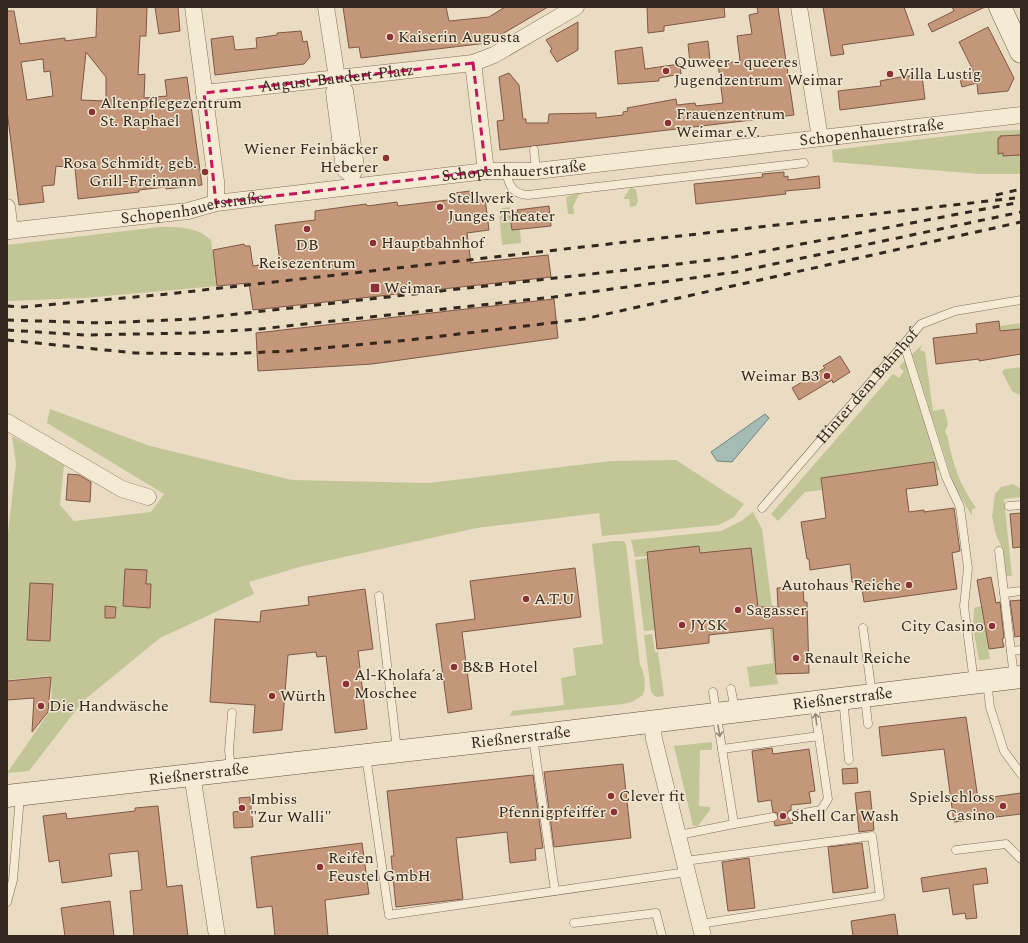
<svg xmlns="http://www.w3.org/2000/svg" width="1028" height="943" font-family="Spectral,serif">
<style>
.green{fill:#c2c697}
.water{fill:#a4bcb4;stroke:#6c8981}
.building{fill:#c4977b;stroke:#7e5843;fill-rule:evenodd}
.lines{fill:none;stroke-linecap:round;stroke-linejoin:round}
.lane-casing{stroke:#816e5b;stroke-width:9}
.street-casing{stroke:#816e5b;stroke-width:17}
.secondary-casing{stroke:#634f3e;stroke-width:23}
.lane{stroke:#f5ead4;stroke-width:8}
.street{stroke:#f5ead4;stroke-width:16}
.secondary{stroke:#f5ead4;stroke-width:22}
.rail{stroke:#33271e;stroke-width:3;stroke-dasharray:7 7;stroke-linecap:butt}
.oneway{stroke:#948879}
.marked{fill:none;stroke:#c2185b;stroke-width:3;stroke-dasharray:8 5;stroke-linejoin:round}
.poi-dot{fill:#8b3035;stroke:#f2e7d1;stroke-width:1.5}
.labels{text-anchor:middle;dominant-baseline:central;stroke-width:3;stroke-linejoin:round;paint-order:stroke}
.poi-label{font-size:16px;fill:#33271e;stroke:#f2e7d1;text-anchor:start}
.street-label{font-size:16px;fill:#33271e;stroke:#f2e7d1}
</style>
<rect width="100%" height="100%" fill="#e9dcc2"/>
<g class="green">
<path d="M1021 130V174H980L833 162 832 150 990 131Z"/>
<path d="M631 187 636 190 638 201 636 206 630 207 629 199H623Z"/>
<path d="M580 193 573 206 574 214H568L566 197Z"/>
<path d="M510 207 512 230 520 229 521 243 502 245 499 211 502 208Z"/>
<path d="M159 227C178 227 196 226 211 240L217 286 85 298 7 301V245Z"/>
<path d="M1021 323V329L1000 331V326Z"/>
<path d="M922 345 920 350 925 352 933 411 944 409 948 424 945 432 947 435C954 467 958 481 976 508L972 509V516L954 486 912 354Z"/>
<path d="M905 360 940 470 936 471 934 462 821 478 822 490 805 492 778 521 771 514 893 374 899 378 904 371 899 367Z"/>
<path d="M1021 367V394L1019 395 1012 391 1002 372 1005 369Z"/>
<path d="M50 409 150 446 292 480 429 483 611 461 676 460 744 504 734 517 719 525 602 536 599 513 477 528 303 566 249 582 254 594 160 638 83 701 29 771 7 773 52 708 51 676 7 680V541L16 464 12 436 64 465 60 505 74 521 151 512 164 494 47 423Z"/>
<path d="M1013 484 1021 489V497L1004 499 1012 576H1006L1003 550 996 535 992 516 995 494 1001 487Z"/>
<path d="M753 512 762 529 772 607 776 674 778 684 750 687 747 667 773 663 770 629H760L751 548 700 553 699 546 647 552V556L635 557 631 540 721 531 741 521Z"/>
<path d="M613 541H624L626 544 640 665C645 673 646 686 643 695L632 702 623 704 510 716 512 711 564 705 561 678 576 675 573 648 603 644 592 544Z"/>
<path d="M647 558 655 630 644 631 635 560Z"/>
<path d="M981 606 990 659 979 660 973 628 974 608Z"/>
<path d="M652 634 655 652H658L664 696 656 697 651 692 644 635Z"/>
<path d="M712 742V750H700L699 806 710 807V810L698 826H693L674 746Z"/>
</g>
<path class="water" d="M765 414 769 418 732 462 717 461 711 452Z"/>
<g class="building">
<path d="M97 7H147L146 36H140L138 75 145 74 144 98 167 96 165 80 187 77 202 185 166 189V187L139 190V192L78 199 75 168 56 166 54 185 42 186 44 202 19 205 7 111V11H14L20 44 65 38V41L96 37ZM86 52 106 77V101L81 100ZM43 59 44 72 50 71 53 96 27 100 21 62Z"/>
<path d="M155 7H178L180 31 159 34Z"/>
<path d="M343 7H446L449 21 489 17 505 7H548L487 43 361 58 359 47 349 48Z"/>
<path d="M647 7H724L725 17 664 26V31L648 33Z"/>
<path d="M757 7H778L794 115 500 150 497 121 504 120 499 77 509 73 519 85 523 119H526V123H548L549 114 596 113V118L623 115V112L628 111 627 108 676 99 677 105 695 103 696 106 723 103 718 64 740 61 737 36 752 34 749 15 758 13Z"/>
<path d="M823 7H904L914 35 842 45 844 54 831 56Z"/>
<path d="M952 7H985L932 32 928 24 954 11Z"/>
<path d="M578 22V50L557 62 550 51 552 49 546 40Z"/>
<path d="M988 27 1014 78 1008 91 978 94 977 83 962 87 959 76 974 72 959 42Z"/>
<path d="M301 31 303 42 307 41 310 57 304 64 215 75 211 39 233 36 235 50 257 48 256 38 277 35V33Z"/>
<path d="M708 41 710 60 690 63 688 44Z"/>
<path d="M642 47 645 69 680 64 681 74 659 78V81L618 84 615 51Z"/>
<path d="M906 76H922L925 99 840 110 838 91 881 86 880 81Z"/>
<path d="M1021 135V155L1003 156V153L998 154V138H1000V136Z"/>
<path d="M784 172V177L788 176V180L819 176 820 188 785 191 786 194 696 204 694 184 763 177 762 174Z"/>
<path d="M470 191 471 200 485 198 489 230 467 233 471 263 548 255 551 277 253 310 249 283 217 286 213 250 244 244 245 246H250L253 266 280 262 275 225 315 220V211L366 204 367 206 397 202 398 206 456 199 455 193Z"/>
<path d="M549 206 551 226 512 230 510 215 518 212 517 210Z"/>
<path d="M554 299 558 338 372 364 258 371 256 333Z"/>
<path d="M999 321 1000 331 1021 329V354L979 361V359L936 364 933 338 977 333 976 324Z"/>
<path d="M840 356 850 372 833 383 832 380 799 400 792 388 825 368 823 366Z"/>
<path d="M934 462 938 485 906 489 909 512 924 510V512L954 508 960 551 952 553 957 589 864 602 861 581 852 582 850 564 810 570 809 559H807L801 522 826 518 821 478Z"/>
<path d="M68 474 79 475 91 482 90 502 66 500Z"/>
<path d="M1021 513V547L1013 548 1010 514Z"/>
<path d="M699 546 700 553 751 548 758 607H778L777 588H803L804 602H807L809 673 776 674 773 628 709 635V643L657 649 647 552Z"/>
<path d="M575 568 581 617 462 632 472 709 448 713 436 624 475 619 470 581Z"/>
<path d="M125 569 147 570 146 584H151L150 608 123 606Z"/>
<path d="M991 577 996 603 1000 602 1004 638 1002 639 1004 647 989 649 977 580Z"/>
<path d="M30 583 53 584 50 641 27 640Z"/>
<path d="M365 589 373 649 358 651 367 729 335 733 326 656 317 657 316 652 288 655 282 730 253 733 255 705 210 702 215 619 260 622 261 611 309 605 308 597Z"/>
<path d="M1021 600V636L1015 637 1010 601Z"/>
<path d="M105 606 116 607 115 618H105Z"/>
<path d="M51 677 48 712 32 732 34 698 7 700V681Z"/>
<path d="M966 717 978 799 1021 793V814L954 822 944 749 882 756 879 727Z"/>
<path d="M772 748 773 754 809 749 815 791 809 792 811 803 791 805V810L788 811 787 816 793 823 775 826 774 822 778 816 777 813 773 812 771 800 758 802 752 751Z"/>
<path d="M623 764 631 838 554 847 544 772Z"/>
<path d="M857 768 858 783 843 784 842 769Z"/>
<path d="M533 775 543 848 535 849 536 860 510 863 507 832 456 838 463 899 396 907 391 856H394L387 791Z"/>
<path d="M870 791 874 830 859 832 855 793Z"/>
<path d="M250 797 253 827 234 828 233 812 240 811 239 798Z"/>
<path d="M158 806 167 887 182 885 188 936H134L130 891 142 890 138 851 109 854 112 876 62 883 59 860 49 862 43 816 66 813 67 819 135 811V808Z"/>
<path d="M362 843 369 894 325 900 328 936H275L272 906 257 908 251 857Z"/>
<path d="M862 843 868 888 833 893 828 847Z"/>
<path d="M749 858 755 908 728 911 722 862Z"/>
<path d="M986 868 988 883 973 885 977 918 966 919 965 913 953 915 949 888 923 892 921 878Z"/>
<path d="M110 901 114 936H65L61 908Z"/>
<path d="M895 914 898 936H853L851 921Z"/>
</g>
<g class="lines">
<g class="lane-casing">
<g id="lane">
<path d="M534 150 536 171"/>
<path d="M506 172C509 186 513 194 528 195L804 163"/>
<path d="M904 344 946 477 960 507 968 568 964 606 974 682"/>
<path d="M1009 506 1021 505"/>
<path id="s1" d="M762 508 921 324 955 311 1021 300"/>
<path d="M999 551 1014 677"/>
<path d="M1004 593 1021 591"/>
<path d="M379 596 397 750"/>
<path d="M863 628 872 694"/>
<path d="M1011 651 1021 650"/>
<path d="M987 681 990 707 1004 751 1021 774"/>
<path d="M731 689 735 710"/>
<path d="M713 692 722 749"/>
<path d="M843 698 849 760"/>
<path d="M865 698 868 724"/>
<path d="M533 737 555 891"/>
<path d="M366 756 389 915 687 872"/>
<path d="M231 770 229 750 232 713"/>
<path d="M792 815 821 810 828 799 814 704"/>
<path d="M734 824 773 817"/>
<path d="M679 835 734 824 722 749 819 736"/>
<path d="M956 850 1006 844 1021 859"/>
<path d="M685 861 872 836 880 896 700 924"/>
<path d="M7 902 13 880 20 796"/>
<path d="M574 923 656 913 662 936"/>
</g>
</g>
<g class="street-casing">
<g id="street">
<path d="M193 7 216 181V203"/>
<path d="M326 7 337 78"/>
<path d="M799 7 820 138"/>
<path d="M473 63 486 171"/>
<path d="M338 85 345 91 356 167 352 175 344 169 334 92Z"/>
<path id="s2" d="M204 93 473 63 494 55 576 7"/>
<path d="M7 207 10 231"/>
<path id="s3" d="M7 231 188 211 216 203 486 171H536L1021 115"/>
<path d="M7 422 122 489 148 497"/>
<path d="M652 721 654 739 703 936"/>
<path d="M192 774 217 936"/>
</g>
</g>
<g class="secondary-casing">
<g id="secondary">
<path d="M1000 7 1021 52"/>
<path id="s4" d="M7 796 533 736 1021 677"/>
</g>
</g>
<use href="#lane" class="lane"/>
<use href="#street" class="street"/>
<use href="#secondary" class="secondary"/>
<g class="rail">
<path d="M996 195 1021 189"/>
<path d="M7 306 23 307 168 294 1015 198"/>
<path d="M7 320 102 323 193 319 662 266 734 257 1021 202"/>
<path d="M7 330 85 335 193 333 260 329 554 297 736 272 1021 212"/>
<path d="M7 340 135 353 224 354 290 351 409 340 584 319 1021 222"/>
</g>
</g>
<defs><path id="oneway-shaft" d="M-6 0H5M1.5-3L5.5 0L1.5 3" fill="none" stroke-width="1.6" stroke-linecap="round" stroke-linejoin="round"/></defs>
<g class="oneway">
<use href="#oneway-shaft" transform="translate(816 719) rotate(-97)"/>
<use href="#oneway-shaft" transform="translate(719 731) rotate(80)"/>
</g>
<path class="marked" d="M473 63 486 171 216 203 204 93Z"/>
<g class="poi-dot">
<circle cx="390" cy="37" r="4"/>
<circle cx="666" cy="71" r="4"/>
<circle cx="890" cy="74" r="4"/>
<circle cx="92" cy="112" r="4"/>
<circle cx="668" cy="123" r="4"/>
<circle cx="386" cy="158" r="4"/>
<circle cx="205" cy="172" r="4"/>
<circle cx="440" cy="207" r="4"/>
<circle cx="307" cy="229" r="4"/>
<circle cx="373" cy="243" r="4"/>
<rect x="370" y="283" width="10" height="10" rx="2"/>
<circle cx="827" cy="376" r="4"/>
<circle cx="909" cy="585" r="4"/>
<circle cx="526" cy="599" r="4"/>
<circle cx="738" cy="610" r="4"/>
<circle cx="682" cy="625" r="4"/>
<circle cx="992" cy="626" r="4"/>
<circle cx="796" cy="658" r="4"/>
<circle cx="454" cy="667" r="4"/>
<circle cx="346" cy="684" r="4"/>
<circle cx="272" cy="696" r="4"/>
<circle cx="41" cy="706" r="4"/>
<circle cx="611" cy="796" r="4"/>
<circle cx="1003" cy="806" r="4"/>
<circle cx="242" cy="808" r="4"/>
<circle cx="614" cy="812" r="4"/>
<circle cx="783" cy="816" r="4"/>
<circle cx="320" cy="867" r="4"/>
</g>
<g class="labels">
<g class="poi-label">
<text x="398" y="37">Kaiserin Augusta</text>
<text x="674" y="62">Quweer - queeres<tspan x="674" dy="18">Jugendzentrum Weimar</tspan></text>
<text x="898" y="74">Villa Lustig</text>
<text x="100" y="103">Altenpflegezentrum<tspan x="100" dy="18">St. Raphael</tspan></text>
<text x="676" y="114">Frauenzentrum<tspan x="676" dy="18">Weimar e.V.</tspan></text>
<text x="378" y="149" text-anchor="end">Wiener Feinbäcker<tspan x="378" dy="18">Heberer</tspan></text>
<text x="197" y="163" text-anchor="end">Rosa Schmidt, geb.<tspan x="197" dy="18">Grill-Freimann</tspan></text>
<text x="448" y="198">Stellwerk<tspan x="448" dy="18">Junges Theater</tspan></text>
<text x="381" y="243">Hauptbahnhof</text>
<text x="307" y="245" text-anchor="middle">DB<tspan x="307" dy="18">Reisezentrum</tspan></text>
<text x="384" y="288">Weimar</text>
<text x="819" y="376" text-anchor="end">Weimar B3</text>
<text x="901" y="585" text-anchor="end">Autohaus Reiche</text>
<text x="534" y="599">A.T.U</text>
<text x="746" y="610">Sagasser</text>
<text x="690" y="625">JYSK</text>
<text x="984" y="626" text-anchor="end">City Casino</text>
<text x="804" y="658">Renault Reiche</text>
<text x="462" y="667">B&amp;B Hotel</text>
<text x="354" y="675">Al-Kholafa´a<tspan x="354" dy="18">Moschee</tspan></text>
<text x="280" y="696">Würth</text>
<text x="49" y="706">Die Handwäsche</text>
<text x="619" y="796">Clever fit</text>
<text x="995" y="797" text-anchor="end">Spielschloss<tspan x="995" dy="18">Casino</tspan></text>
<text x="250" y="799">Imbiss<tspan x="250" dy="18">"Zur Walli"</tspan></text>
<text x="606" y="812" text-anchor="end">Pfennigpfeiffer</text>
<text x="791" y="816">Shell Car Wash</text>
<text x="328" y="858">Reifen<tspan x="328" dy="18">Feustel GmbH</tspan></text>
</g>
<g class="street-label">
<text stroke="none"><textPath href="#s2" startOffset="134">August-Baudert-Platz</textPath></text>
<text stroke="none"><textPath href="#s3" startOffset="871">Schopenhauerstraße</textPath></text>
<text stroke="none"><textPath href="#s3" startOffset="511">Schopenhauerstraße</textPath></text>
<text stroke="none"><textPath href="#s3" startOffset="187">Schopenhauerstraße</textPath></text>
<text stroke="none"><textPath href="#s1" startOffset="161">Hinter dem Bahnhof</textPath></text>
<text stroke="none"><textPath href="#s4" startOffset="841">Rießnerstraße</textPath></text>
<text stroke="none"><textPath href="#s4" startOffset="517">Rießnerstraße</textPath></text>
<text stroke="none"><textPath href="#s4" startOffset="193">Rießnerstraße</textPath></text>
</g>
</g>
<rect width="1028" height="943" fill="none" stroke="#33271e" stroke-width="16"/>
</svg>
